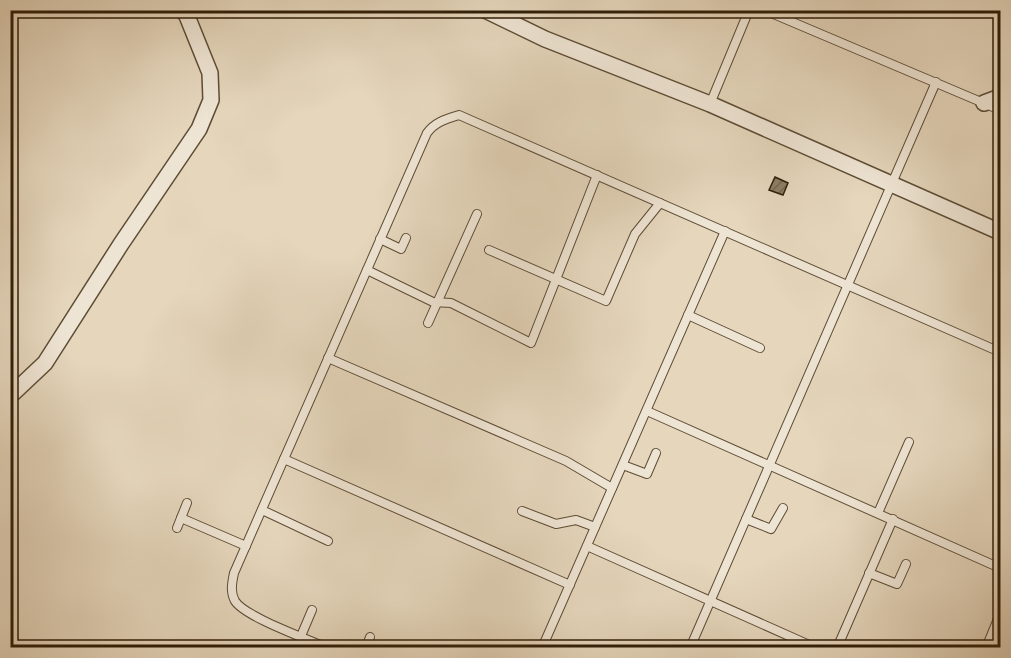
<svg xmlns="http://www.w3.org/2000/svg" width="1011" height="658" font-family="'EB Garamond',serif">
<style>
.building{fill:url(#building-hatch);stroke:#301e08;stroke-width:1.5}
.lines{fill:none;stroke-linecap:round;stroke-linejoin:round}
.service-casing{stroke:#5d4c35;stroke-width:10}
.minor-casing{stroke:#5d4c35;stroke-width:18}
.service{stroke:#eee4d3;stroke-width:8}
.minor{stroke:#eee4d3;stroke-width:15}
</style>
<defs>
<pattern id="building-hatch" width="6" height="6" patternUnits="userSpaceOnUse" patternTransform="scale(1.5)"><rect width="6" height="6" fill="#8e7e66"/><path d="M-1 1l2-2M0 6l6-6M5 7l2-2" fill="none" stroke="#746752"/></pattern>
</defs>
<rect width="100%" height="100%" fill="#e5d6bc"/>
<filter id="stains"><feTurbulence type="fractalNoise" baseFrequency=".00333" numOctaves="4"/><feColorMatrix values="0 0 0 0 .2 0 0 0 0 .09 0 0 0 0 .02 0 0 0 .5 -.17"/></filter>
<radialGradient id="worn" r=".72"><stop offset=".6" stop-color="#630" stop-opacity="0"/><stop offset="1" stop-color="#630" stop-opacity=".3"/></radialGradient>
<path class="building" d="M775 177 788 183 783 195 769 190Z"/>
<g class="lines">
<g class="service-casing">
<g id="service">
<path d="M764 10 1000 110"/>
<path d="M710 104 749 10"/>
<path d="M380 239 401 249 406 238"/>
<path d="M489 250 606 301 635 234 660 203"/>
<path d="M367 270 433 302 451 303 531 343 597 175"/>
<path d="M688 315 760 348"/>
<path d="M428 323 477 214"/>
<path d="M328 358 566 461 612 488"/>
<path d="M647 411 1000 568"/>
<path d="M284 459 570 585"/>
<path d="M623 465 647 474 656 453"/>
<path d="M262 510 328 541"/>
<path d="M522 511 556 524 576 520 595 527"/>
<path d="M878 513 909 442"/>
<path d="M181 518 246 546"/>
<path d="M746 519 771 529 783 508"/>
<path d="M177 528 187 503"/>
<path d="M587 546 816 648"/>
<path d="M869 573 897 584 906 564"/>
<path d="M301 636 312 610"/>
<path d="M327 648C308 639 245 617 235 601 230 592 232 583 234 573L427 133C435 122 446 119 459 115L1000 352"/>
<path d="M366 648 370 637"/>
<path d="M542 648 725 231"/>
<path d="M590 648V647"/>
<path d="M690 648 936 82"/>
<path d="M837 648 893 519"/>
<path d="M986 648 1000 614"/>
</g>
</g>
<g class="minor-casing">
<g id="minor">
<path d="M485 10 545 39 710 104 1000 232"/>
<path d="M984 103 1000 97"/>
<path d="M10 396 45 363 121 244 199 129 211 100 210 73 187 16 183 10"/>
</g>
</g>
<use href="#service" class="service"/>
<use href="#minor" class="minor"/>
</g>
<rect width="1011" height="658" fill="none" stroke="#e5d6bc" stroke-width="36"/>
<rect x="12" y="12" width="987" height="634" fill="none" stroke="#301e08" stroke-width="3"/>
<rect x="18" y="18" width="975" height="622" fill="none" stroke="#301e08" stroke-width="1.5"/>
<rect width="100%" height="100%" filter="url(#stains)"/>
<rect width="100%" height="100%" fill="url(#worn)"/>
</svg>
